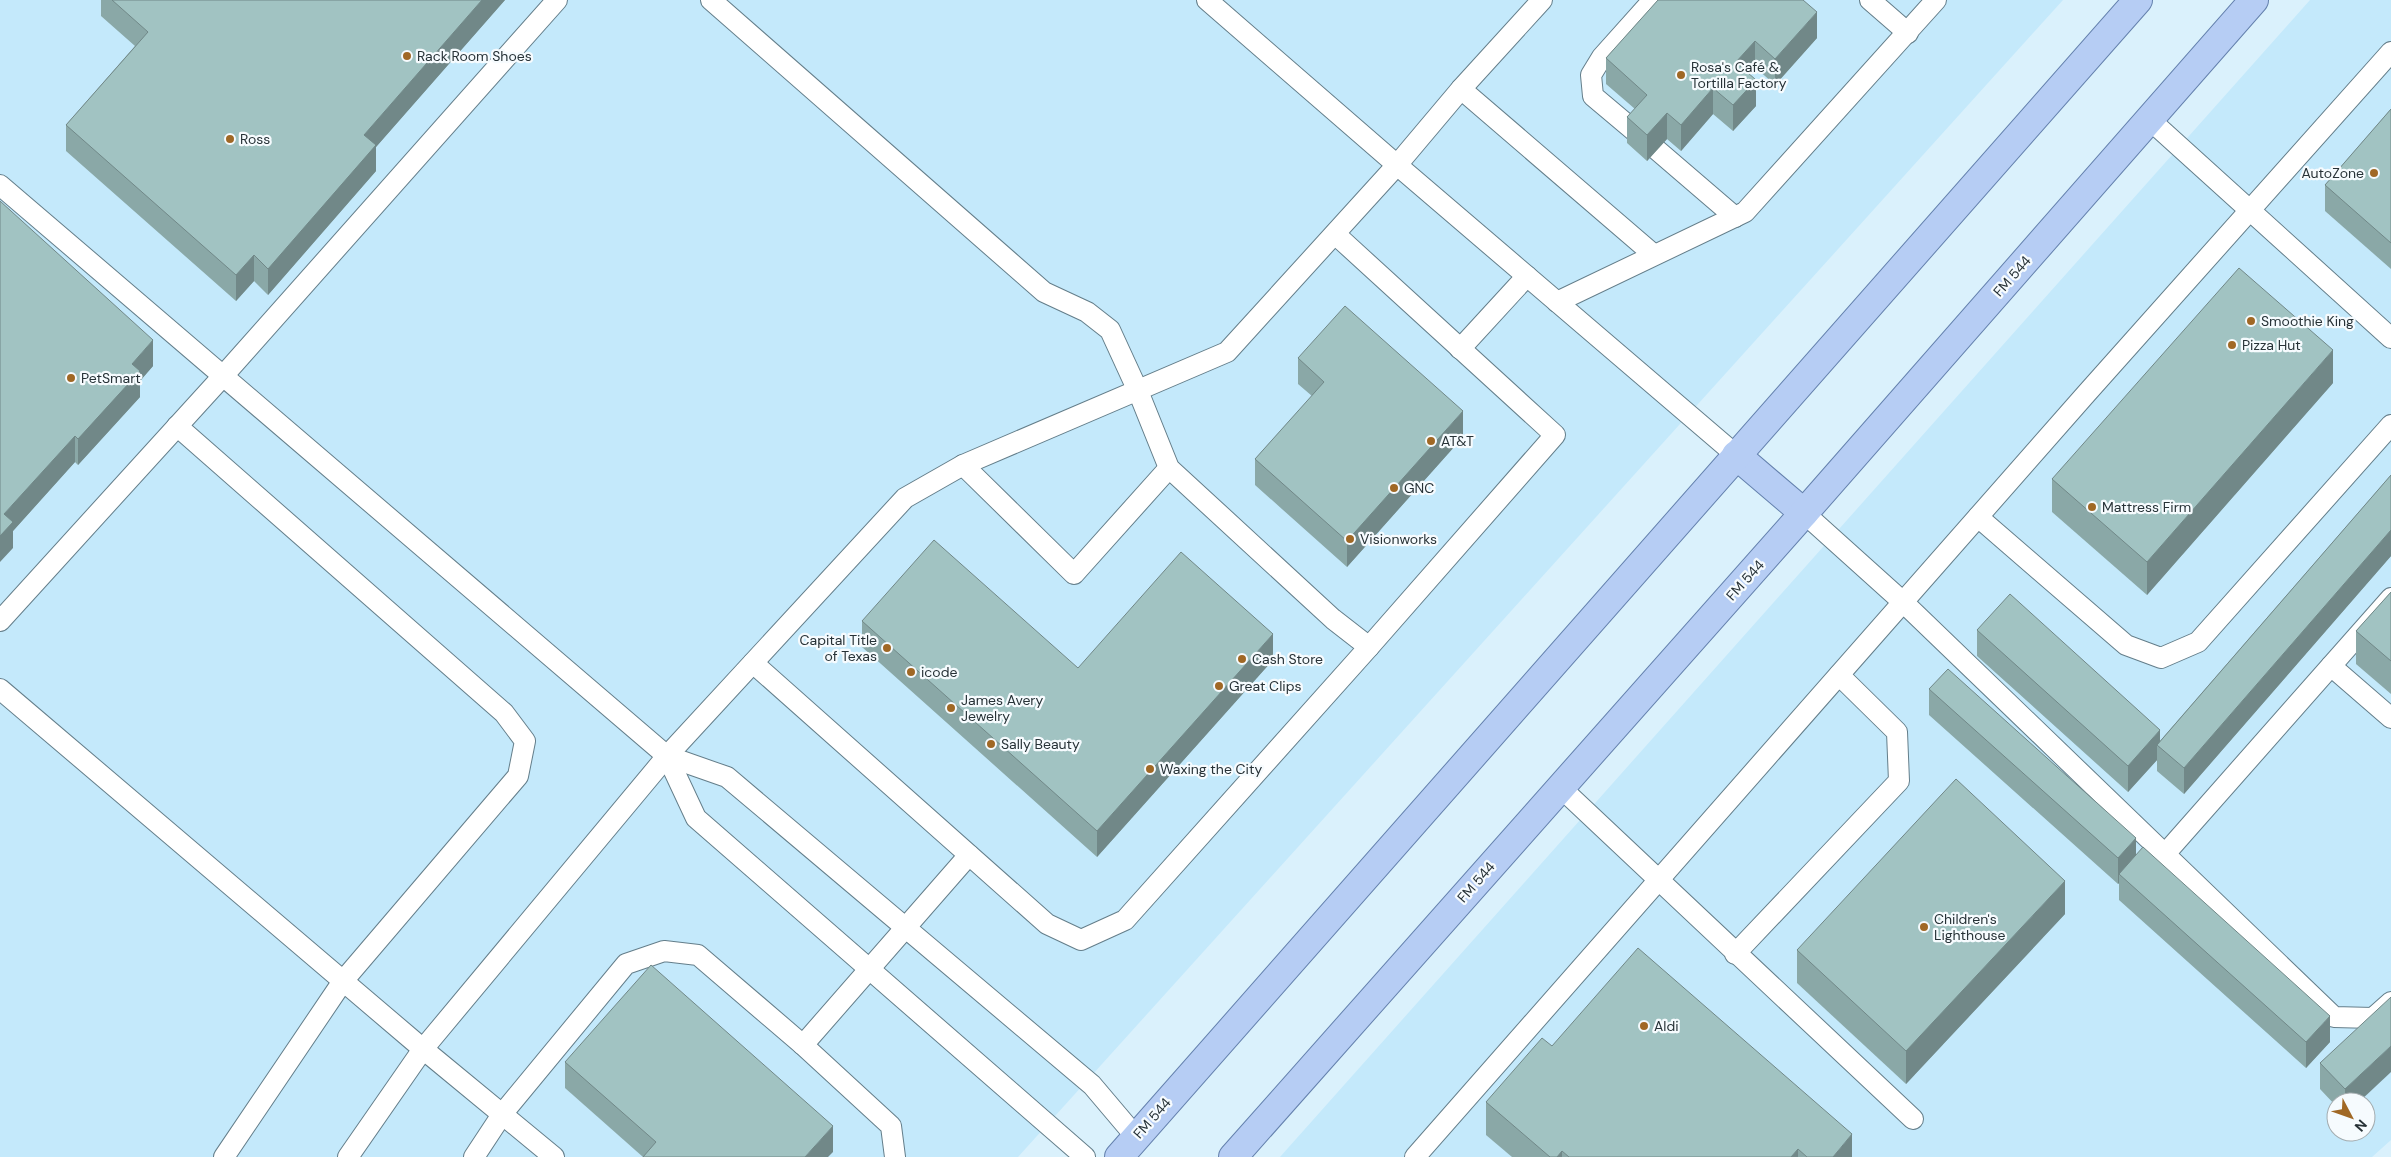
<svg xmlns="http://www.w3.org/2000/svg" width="2391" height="1157" font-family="'DM Sans',sans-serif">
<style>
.built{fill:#c4e9fb;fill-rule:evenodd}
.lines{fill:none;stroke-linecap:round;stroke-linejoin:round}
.service-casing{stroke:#647e8a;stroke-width:22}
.primary-casing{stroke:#6481ad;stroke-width:30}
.service{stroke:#fff;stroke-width:20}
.primary{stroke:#b6cdf4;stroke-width:28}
.wall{fill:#8aa8a7}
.shaded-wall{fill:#718888}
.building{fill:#a1c3c2;stroke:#718888}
.poi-dot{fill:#a06825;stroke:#f6fbfe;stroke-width:2}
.labels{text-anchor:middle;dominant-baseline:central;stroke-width:4.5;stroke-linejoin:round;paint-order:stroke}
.poi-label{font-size:14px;fill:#273237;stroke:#f6fbfe;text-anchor:start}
.street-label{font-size:14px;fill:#273237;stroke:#f6fbfe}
</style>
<rect width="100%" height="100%" fill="#daf1fc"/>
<g class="built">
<path d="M0 0H2063L1018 1157H0Z"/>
<path d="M2310 0H2391V1140L2372 1157H1280ZM2336 1102H2366V1132H2336Z"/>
</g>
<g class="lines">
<g class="service-casing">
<g id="service">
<path d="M711 0 1044 292 1087 312 1110 330 1138 391 1169 468 1333 619 1369 647"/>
<path d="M1207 0 1397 165 1736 455"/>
<path d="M1870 0 1908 33"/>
<path d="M1461 89 1653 254"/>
<path d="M2149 119 2391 338"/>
<path d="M1637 133 1593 96 1591 75 1602 57 1653 0"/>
<path d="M1657 150 1735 217"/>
<path d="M0 185 667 756 727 777 1092 1085 1136 1137"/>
<path d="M1557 302 1745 212 1936 0"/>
<path d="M1460 349 1527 276"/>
<path d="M177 426 504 713 525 741 518 776 343 981 224 1157"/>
<path d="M963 465 1074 574 1169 468"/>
<path d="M1804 513 1904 603 2334 1017 2373 1018 2391 1002"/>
<path d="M1978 517 2126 645 2161 658 2198 642 2391 425"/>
<path d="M0 621 223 376 557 0"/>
<path d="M753 663 1047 924 1081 940 1125 920 1369 647 1555 435 1335 234"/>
<path d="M2331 666 2391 718"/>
<path d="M0 689 423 1049 554 1157"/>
<path d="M667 756 696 818 1085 1157"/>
<path d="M1560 787 1913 1119"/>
<path d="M2165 854 2391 598"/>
<path d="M1735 954 1899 781 1897 732 1839 675"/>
<path d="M803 1045 969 855"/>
<path d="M348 1157 423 1049 667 756 905 498 963 465 1227 352 1397 165 1461 89 1542 0"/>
<path d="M474 1157 503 1113 626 964 664 951 698 955 803 1045 891 1126 895 1157"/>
<path d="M1415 1157 2086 394 2391 52"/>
</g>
</g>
<g class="primary-casing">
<g id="primary">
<path d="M1736 455 1804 513"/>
<path d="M1119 1157 2138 0"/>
<path d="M1233 1157 1804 513 2254 0"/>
</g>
</g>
<use href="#service" class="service"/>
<use href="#primary" class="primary"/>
</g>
<g class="wall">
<path d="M101 0H505L376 147V171L268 295 254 281 236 301 66 151V125L135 46 101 16Z"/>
<path d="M1658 0 1817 38 1775 85 1755 67 1749 74 1756 106 1733 131 1713 114 1681 151 1667 139 1647 161 1627 143V117L1635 109 1606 84V58Z"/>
<path d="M2391 109V269L2325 211V185Z"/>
<path d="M0 201 153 366 140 381V397L78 465 75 462 13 531V548Z"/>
<path d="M1298 358 1463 437 1347 567 1255 485V459L1312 396 1298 384Z"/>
<path d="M2333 383 2147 595 2052 512V479Z"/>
<path d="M2391 475V556L2184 794 2157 771V760L2128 792 1977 656V630L2160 741Z"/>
<path d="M2391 592V694L2356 664V631Z"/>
<path d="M862 621 1078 668 1273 660 1097 857 862 647Z"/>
<path d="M1929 689 2136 855 2330 1042 2306 1068 2119 900V883L2118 884 1929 715Z"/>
<path d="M2065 914 1906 1084 1797 983V950Z"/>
<path d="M1552 1046 1852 1157H1512L1486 1135V1102Z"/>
<path d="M565 1062 833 1152 643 1157 565 1088Z"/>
<path d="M2320 1063 2359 1102H2336V1106L2320 1089Z"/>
</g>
<g class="shaded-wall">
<path d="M482 0H505L376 147V171L268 295V269L364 135Z"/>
<path d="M1817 12V38L1775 85V59Z"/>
<path d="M1755 41V67L1736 88V62Z"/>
<path d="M1756 80V106L1733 131V105Z"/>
<path d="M1713 88V114L1681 151V125Z"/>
<path d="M1667 113V139L1647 161V135Z"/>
<path d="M254 255V281L236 301V275Z"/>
<path d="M153 340V366L140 381V397L78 465V439L132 364Z"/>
<path d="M2333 350V383L2147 595V562Z"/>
<path d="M1463 411V437L1347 567V541Z"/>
<path d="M75 436V462L13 531V548L0 562V536L4 514Z"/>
<path d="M2391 530V556L2184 794V768Z"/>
<path d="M1273 634V660L1097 857V831Z"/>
<path d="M2160 730V748L2157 745V760L2128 792V766Z"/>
<path d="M2136 838V864L2119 874V883L2118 884V858Z"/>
<path d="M2065 881V914L1906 1084V1051Z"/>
<path d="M2330 1016V1042L2306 1068V1042Z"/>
<path d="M2391 1046V1072L2359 1102H2345V1089Z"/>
<path d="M833 1126V1152L828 1157H805Z"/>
<path d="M1852 1134V1157H1833Z"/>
<path d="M1798 1149V1157H1791Z"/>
<path d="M1562 1151V1157H1557Z"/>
</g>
<g class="building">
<path d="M112 0H482L364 135 376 145 268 269 254 255 236 275 66 125 148 32Z"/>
<path d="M1658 0H1803L1817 12 1775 59 1755 41 1736 62 1756 80 1733 105 1713 88 1681 125 1667 113 1647 135 1627 117 1647 95 1606 58Z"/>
<path d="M2391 109V243L2325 185Z"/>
<path d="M0 201 153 340 132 364 140 371 78 439 75 436 4 514 13 522 0 536Z"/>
<path d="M2239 268 2333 350 2147 562 2052 479Z"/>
<path d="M1345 306 1463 411 1347 541 1255 459 1324 382 1298 358Z"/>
<path d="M2391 475V530L2184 768 2157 745Z"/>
<path d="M934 540 1078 668 1181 552 1273 634 1097 831 862 621Z"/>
<path d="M2391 592V661L2356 631Z"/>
<path d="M2010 594 2160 730 2128 766 1977 630Z"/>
<path d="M1948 669 2136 838 2118 858 1929 689Z"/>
<path d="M1956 779 2065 881 1906 1051 1797 950Z"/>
<path d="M2143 847 2330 1016 2306 1042 2119 874Z"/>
<path d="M1638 948 1852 1134 1833 1157H1807L1798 1149 1791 1157H1569L1562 1151 1557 1157H1550L1486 1102 1542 1038 1552 1046Z"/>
<path d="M651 965 833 1126 805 1157H643L656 1142 565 1062Z"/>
<path d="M2391 997V1046L2345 1089 2320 1063Z"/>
</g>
<g class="poi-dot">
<circle cx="407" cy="56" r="5"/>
<circle cx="1681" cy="75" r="5"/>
<circle cx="230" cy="139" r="5"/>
<circle cx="2374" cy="173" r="5"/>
<circle cx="2251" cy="321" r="5"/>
<circle cx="2232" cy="345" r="5"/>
<circle cx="71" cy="378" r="5"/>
<circle cx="1431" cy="441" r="5"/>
<circle cx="1394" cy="488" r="5"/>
<circle cx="2092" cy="507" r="5"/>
<circle cx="1350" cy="539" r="5"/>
<circle cx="887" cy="648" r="5"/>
<circle cx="1242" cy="659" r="5"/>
<circle cx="911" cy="672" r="5"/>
<circle cx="1219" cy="686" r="5"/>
<circle cx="951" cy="708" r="5"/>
<circle cx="991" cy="744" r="5"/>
<circle cx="1150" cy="769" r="5"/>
<circle cx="1924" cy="927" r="5"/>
<circle cx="1644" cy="1026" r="5"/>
</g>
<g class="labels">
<g class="poi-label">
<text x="417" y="56">Rack Room Shoes</text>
<text x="1691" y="67">Rosa's Café &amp;<tspan x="1691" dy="16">Tortilla Factory</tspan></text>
<text x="240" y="139">Ross</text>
<text x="2364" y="173" text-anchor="end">AutoZone</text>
<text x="2261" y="321">Smoothie King</text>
<text x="2242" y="345">Pizza Hut</text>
<text x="81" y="378">PetSmart</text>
<text x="1441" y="441">AT&amp;T</text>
<text x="1404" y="488">GNC</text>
<text x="2102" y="507">Mattress Firm</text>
<text x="1360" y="539">Visionworks</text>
<text x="877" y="640" text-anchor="end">Capital Title<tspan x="877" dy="16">of Texas</tspan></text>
<text x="1252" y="659">Cash Store</text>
<text x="921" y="672">icode</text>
<text x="1229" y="686">Great Clips</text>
<text x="961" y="700">James Avery<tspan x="961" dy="16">Jewelry</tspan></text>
<text x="1001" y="744">Sally Beauty</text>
<text x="1160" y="769">Waxing the City</text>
<text x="1934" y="919">Children's<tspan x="1934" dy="16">Lighthouse</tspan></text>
<text x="1654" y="1026">Aldi</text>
</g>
<g class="street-label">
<text transform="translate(2012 276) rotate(-49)">FM 544</text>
<text transform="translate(1745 580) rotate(-48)">FM 544</text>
<text transform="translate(1476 882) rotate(-49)">FM 544</text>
<text transform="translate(1152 1118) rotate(-49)">FM 544</text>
</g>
</g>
<g transform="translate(2351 1117) rotate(131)"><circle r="24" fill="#f6fbfe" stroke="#a3abae"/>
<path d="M0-4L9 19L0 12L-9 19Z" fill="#a06825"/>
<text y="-8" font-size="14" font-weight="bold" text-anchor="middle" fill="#273237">N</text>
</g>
</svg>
